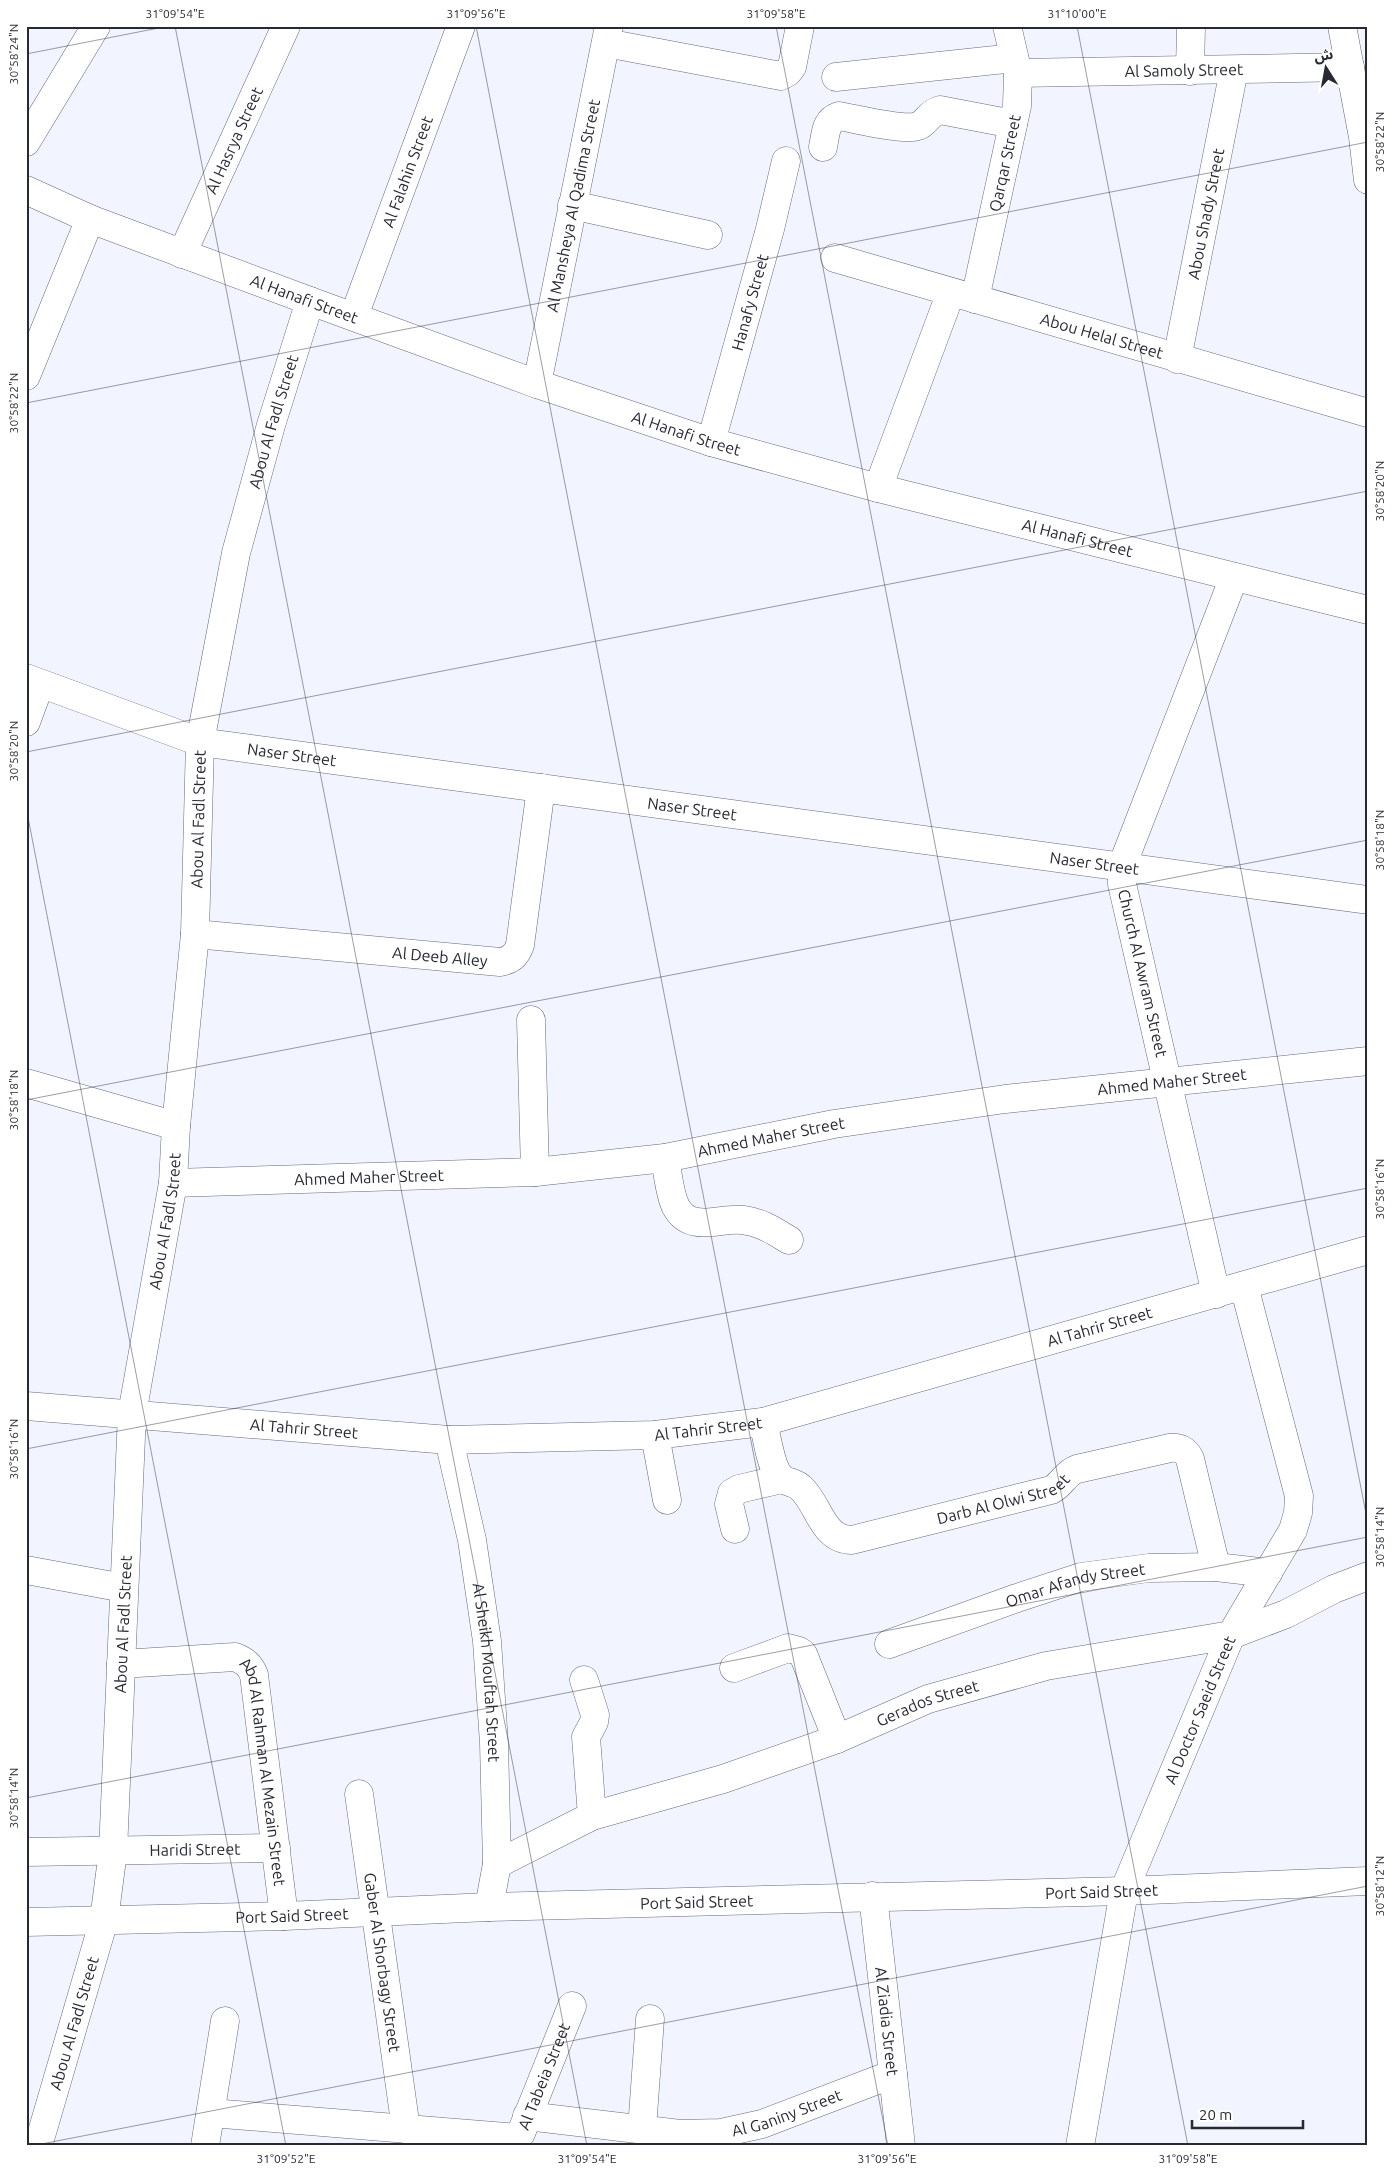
<svg xmlns="http://www.w3.org/2000/svg" width="1394" height="2172" font-family="Ubuntu,'Noto Sans Arabic',sans-serif">
<style>
.lines{fill:none;stroke-linecap:round;stroke-linejoin:round}
.minor-casing{stroke:#636a7f;stroke-width:29}
.major-casing{stroke:#636a7f;stroke-width:29}
.minor{stroke:#fff;stroke-width:28}
.major{stroke:#fff;stroke-width:28}
.ticks{fill:none;stroke:#272a33;stroke-width:1;stroke-opacity:0.45}
.labels{text-anchor:middle;dominant-baseline:central;stroke-width:5;stroke-linejoin:round;paint-order:stroke}
.street-label{font-size:16px;fill:#272a33;stroke:#fff}
.neatline{fill:none;stroke:#272a33;stroke-width:2}
.ticks-label{font-size:12px;text-anchor:middle;fill:#272a33}
</style>
<rect width="100%" height="100%" fill="#f2f5ff"/>
<g class="lines">
<g class="minor-casing">
<g id="minor">
<path d="M606 43 781 76 788 72 792 67 800 26"/>
<path d="M1190 71 1191 26"/>
<path id="s1" d="M1018 73 1350 67"/>
<path d="M836 77 1014 58"/>
<path d="M26 142 96 26"/>
<path d="M823 147C826 133 825 121 839 116 857 119 903 131 918 126 927 123 927 114 940 110L1013 124"/>
<path id="s2" d="M26 190 90 219 310 301 537 384 711 442 878 488 1368 610"/>
<path d="M572 205 708 235"/>
<path id="s3" d="M182 254 286 26"/>
<path id="s4" d="M835 258 1368 413"/>
<path id="s5" d="M975 299 1017 106 1018 73 1007 26"/>
<path id="s6" d="M354 316 461 26"/>
<path id="s7" d="M1177 359 1234 70"/>
<path d="M26 376 90 219"/>
<path id="s8" d="M537 384 609 26"/>
<path id="s9" d="M711 442 770 229 786 161"/>
<path d="M878 488 951 292"/>
<path id="s10" d="M26 678 200 742 1368 900"/>
<path d="M26 722 40 684"/>
<path id="s11" d="M195 934 500 962C511 960 516 956 520 945L541 788"/>
<path d="M531 1020 535 1172"/>
<path d="M26 1083 176 1126"/>
<path d="M665 1158C668 1173 669 1193 676 1207 691 1234 720 1217 743 1220 761 1222 774 1231 789 1240"/>
<path id="s12" d="M173 1183 535 1172 665 1158 834 1124 1005 1099 1368 1061"/>
<path d="M1216 1294 1122 884V866L1234 577"/>
<path id="s13" d="M26 1406 449 1440 655 1435 763 1422 1368 1250"/>
<path id="s14" d="M763 1422C767 1436 770 1463 778 1474 783 1483 794 1481 801 1488 819 1504 822 1540 852 1540L1051 1490C1062 1485 1065 1473 1077 1469L1170 1448C1179 1447 1186 1450 1190 1459L1216 1567"/>
<path d="M655 1435 667 1500"/>
<path id="s15" d="M449 1440 472 1540 487 1641 494 1743 497 1864 489 1907"/>
<path d="M735 1529 729 1504 732 1493 739 1489 782 1479"/>
<path d="M26 1570 124 1588"/>
<path id="s16" d="M889 1644 1017 1598 1081 1577 1149 1568 1216 1567 1268 1573"/>
<path id="s17" d="M121 1664 235 1657C245 1661 250 1665 254 1675L284 1916"/>
<path d="M734 1668 788 1648 799 1651 803 1654 837 1739"/>
<path d="M584 1680 595 1715 594 1722 586 1737 592 1816"/>
<path id="s18" d="M359 1794 406 2129"/>
<path id="s19" d="M26 1852 276 1848"/>
<path id="s20" d="M497 1864 592 1816 723 1779 837 1739 928 1699 1046 1666 1231 1635 1286 1614 1334 1589 1368 1576"/>
<path id="s21" d="M873 1896 901 2146"/>
<path id="s22" d="M26 1922 284 1916 489 1907 1124 1891 1368 1881"/>
<path d="M211 2113 518 2138"/>
<path id="s23" d="M527 2116 680 2134 721 2133 762 2124 893 2074"/>
<path d="M642 2129 650 2019"/>
<path id="s24" d="M521 2133 572 2006"/>
<path id="s25" d="M38 2146 104 1920 113 1851 132 1414 173 1183 176 1126 195 934 200 742 236 553 271 425 310 301"/>
<path d="M205 2146 225 2021"/>
<path id="s26" d="M1080 2146 1124 1891 1231 1635 1293 1530 1298 1513 1299 1496 1244 1286"/>
</g>
</g>
<g class="major-casing">
<path id="major" d="M1342 26 1363 137 1368 180"/>
</g>
<use href="#minor" class="minor"/>
<use href="#major" class="major"/>
</g>
<path class="ticks" d="M175 26 587 2146M476 26 888 2146M776 26 1188 2146M1077 26 1368 1524M26 54 169 26M26 403 1368 142M26 752 1368 491M26 807 286 2146M26 1100 1368 840M26 1449 1368 1188M26 1798 1368 1537M31 2146 1368 1886"/>
<g class="labels">
<g class="street-label">
<text stroke="none"><textPath href="#s1" startOffset="166">Al Samoly Street</textPath></text>
<text stroke="none"><textPath href="#s3" startOffset="125">Al Hasrya Street</textPath></text>
<text stroke="none"><textPath href="#s5" startOffset="139">Qarqar Street</textPath></text>
<text stroke="none"><textPath href="#s6" startOffset="154">Al Falahin Street</textPath></text>
<text stroke="none"><textPath href="#s8" startOffset="182">Al Mansheya Al Qadima Street</textPath></text>
<text stroke="none"><textPath href="#s7" startOffset="148">Abou Shady Street</textPath></text>
<text stroke="none"><textPath href="#s2" startOffset="299">Al Hanafi Street</textPath></text>
<text stroke="none"><textPath href="#s9" startOffset="145">Hanafy Street</textPath></text>
<text stroke="none"><textPath href="#s4" startOffset="278">Abou Helal Street</textPath></text>
<text stroke="none"><textPath href="#s25" startOffset="1748">Abou Al Fadl Street</textPath></text>
<text stroke="none"><textPath href="#s2" startOffset="704">Al Hanafi Street</textPath></text>
<text stroke="none"><textPath href="#s2" startOffset="1109">Al Hanafi Street</textPath></text>
<text stroke="none"><textPath href="#s10" startOffset="278">Naser Street</textPath></text>
<text stroke="none"><textPath href="#s10" startOffset="682">Naser Street</textPath></text>
<text stroke="none"><textPath href="#s25" startOffset="1342">Abou Al Fadl Street</textPath></text>
<text stroke="none"><textPath href="#s10" startOffset="1088">Naser Street</textPath></text>
<text stroke="none"><textPath href="#s11" startOffset="246">Al Deeb Alley</textPath></text>
<text transform="translate(1143 973) rotate(77)">Church Al Awram Street</text>
<text stroke="none"><textPath href="#s12" startOffset="1006">Ahmed Maher Street</textPath></text>
<text stroke="none"><textPath href="#s12" startOffset="601">Ahmed Maher Street</textPath></text>
<text stroke="none"><textPath href="#s12" startOffset="196">Ahmed Maher Street</textPath></text>
<text stroke="none"><textPath href="#s25" startOffset="938">Abou Al Fadl Street</textPath></text>
<text stroke="none"><textPath href="#s13" startOffset="1089">Al Tahrir Street</textPath></text>
<text stroke="none"><textPath href="#s13" startOffset="279">Al Tahrir Street</textPath></text>
<text stroke="none"><textPath href="#s13" startOffset="684">Al Tahrir Street</textPath></text>
<text stroke="none"><textPath href="#s14" startOffset="315">Darb Al Olwi Street</textPath></text>
<text stroke="none"><textPath href="#s16" startOffset="196">Omar Afandy Street</textPath></text>
<text stroke="none"><textPath href="#s25" startOffset="532">Abou Al Fadl Street</textPath></text>
<text stroke="none"><textPath href="#s15" startOffset="236">Al Sheikh Mouftah Street</textPath></text>
<text stroke="none"><textPath href="#s20" startOffset="461">Gerados Street</textPath></text>
<text stroke="none"><textPath href="#s26" startOffset="455">Al Doctor Saeid Street</textPath></text>
<text stroke="none"><textPath href="#s17" startOffset="238">Abd Al Rahman Al Mezain Street</textPath></text>
<text stroke="none"><textPath href="#s19" startOffset="169">Haridi Street</textPath></text>
<text stroke="none"><textPath href="#s22" startOffset="1076">Port Said Street</textPath></text>
<text stroke="none"><textPath href="#s22" startOffset="671">Port Said Street</textPath></text>
<text stroke="none"><textPath href="#s22" startOffset="266">Port Said Street</textPath></text>
<text stroke="none"><textPath href="#s18" startOffset="170">Gaber Al Shorbagy Street</textPath></text>
<text stroke="none"><textPath href="#s21" startOffset="126">Al Ziadia Street</textPath></text>
<text stroke="none"><textPath href="#s25" startOffset="128">Abou Al Fadl Street</textPath></text>
<text stroke="none"><textPath href="#s24" startOffset="61">Al Tabeia Street</textPath></text>
<text stroke="none"><textPath href="#s23" startOffset="264">Al Ganiny Street</textPath></text>
</g>
</g>
<rect width="1394" height="2172" fill="none" stroke="#ffffff" stroke-width="55"/>
<g transform="translate(1326 68) rotate(349)" stroke="#ffffff" stroke-width="4" paint-order="stroke">
<path d="M0-4L9 19L0 12L-9 19Z" fill="#272a33"/>
<text y="-8" font-size="14" font-weight="bold" text-anchor="middle" fill="#272a33">ش</text>
</g>
<path d="M1192 2120v8h111v-8" fill="none" stroke="#272a33" stroke-width="2.5"/>
<text x="1199" y="2120" font-size="15" fill="#272a33" stroke="#ffffff" stroke-width="4" paint-order="stroke">20 m</text>
<rect x="28" y="28" width="1338" height="2116" class="neatline"/>
<g class="ticks-label">
<text x="175" y="18">31°09'54"E</text>
<text x="476" y="18">31°09'56"E</text>
<text x="776" y="18">31°09'58"E</text>
<text x="1077" y="18">31°10'00"E</text>
<text transform="translate(14 54) rotate(-90)" y="4">30°58'24"N</text>
<text transform="translate(1380 142) rotate(-90)" y="4">30°58'22"N</text>
<text transform="translate(14 403) rotate(-90)" y="4">30°58'22"N</text>
<text transform="translate(1380 491) rotate(-90)" y="4">30°58'20"N</text>
<text transform="translate(14 751) rotate(-90)" y="4">30°58'20"N</text>
<text transform="translate(1380 840) rotate(-90)" y="4">30°58'18"N</text>
<text transform="translate(14 1100) rotate(-90)" y="4">30°58'18"N</text>
<text transform="translate(1380 1189) rotate(-90)" y="4">30°58'16"N</text>
<text transform="translate(14 1449) rotate(-90)" y="4">30°58'16"N</text>
<text transform="translate(1380 1537) rotate(-90)" y="4">30°58'14"N</text>
<text transform="translate(14 1798) rotate(-90)" y="4">30°58'14"N</text>
<text transform="translate(1380 1886) rotate(-90)" y="4">30°58'12"N</text>
<text x="286" y="2163">31°09'52"E</text>
<text x="587" y="2163">31°09'54"E</text>
<text x="887" y="2163">31°09'56"E</text>
<text x="1188" y="2163">31°09'58"E</text>
</g>
</svg>
